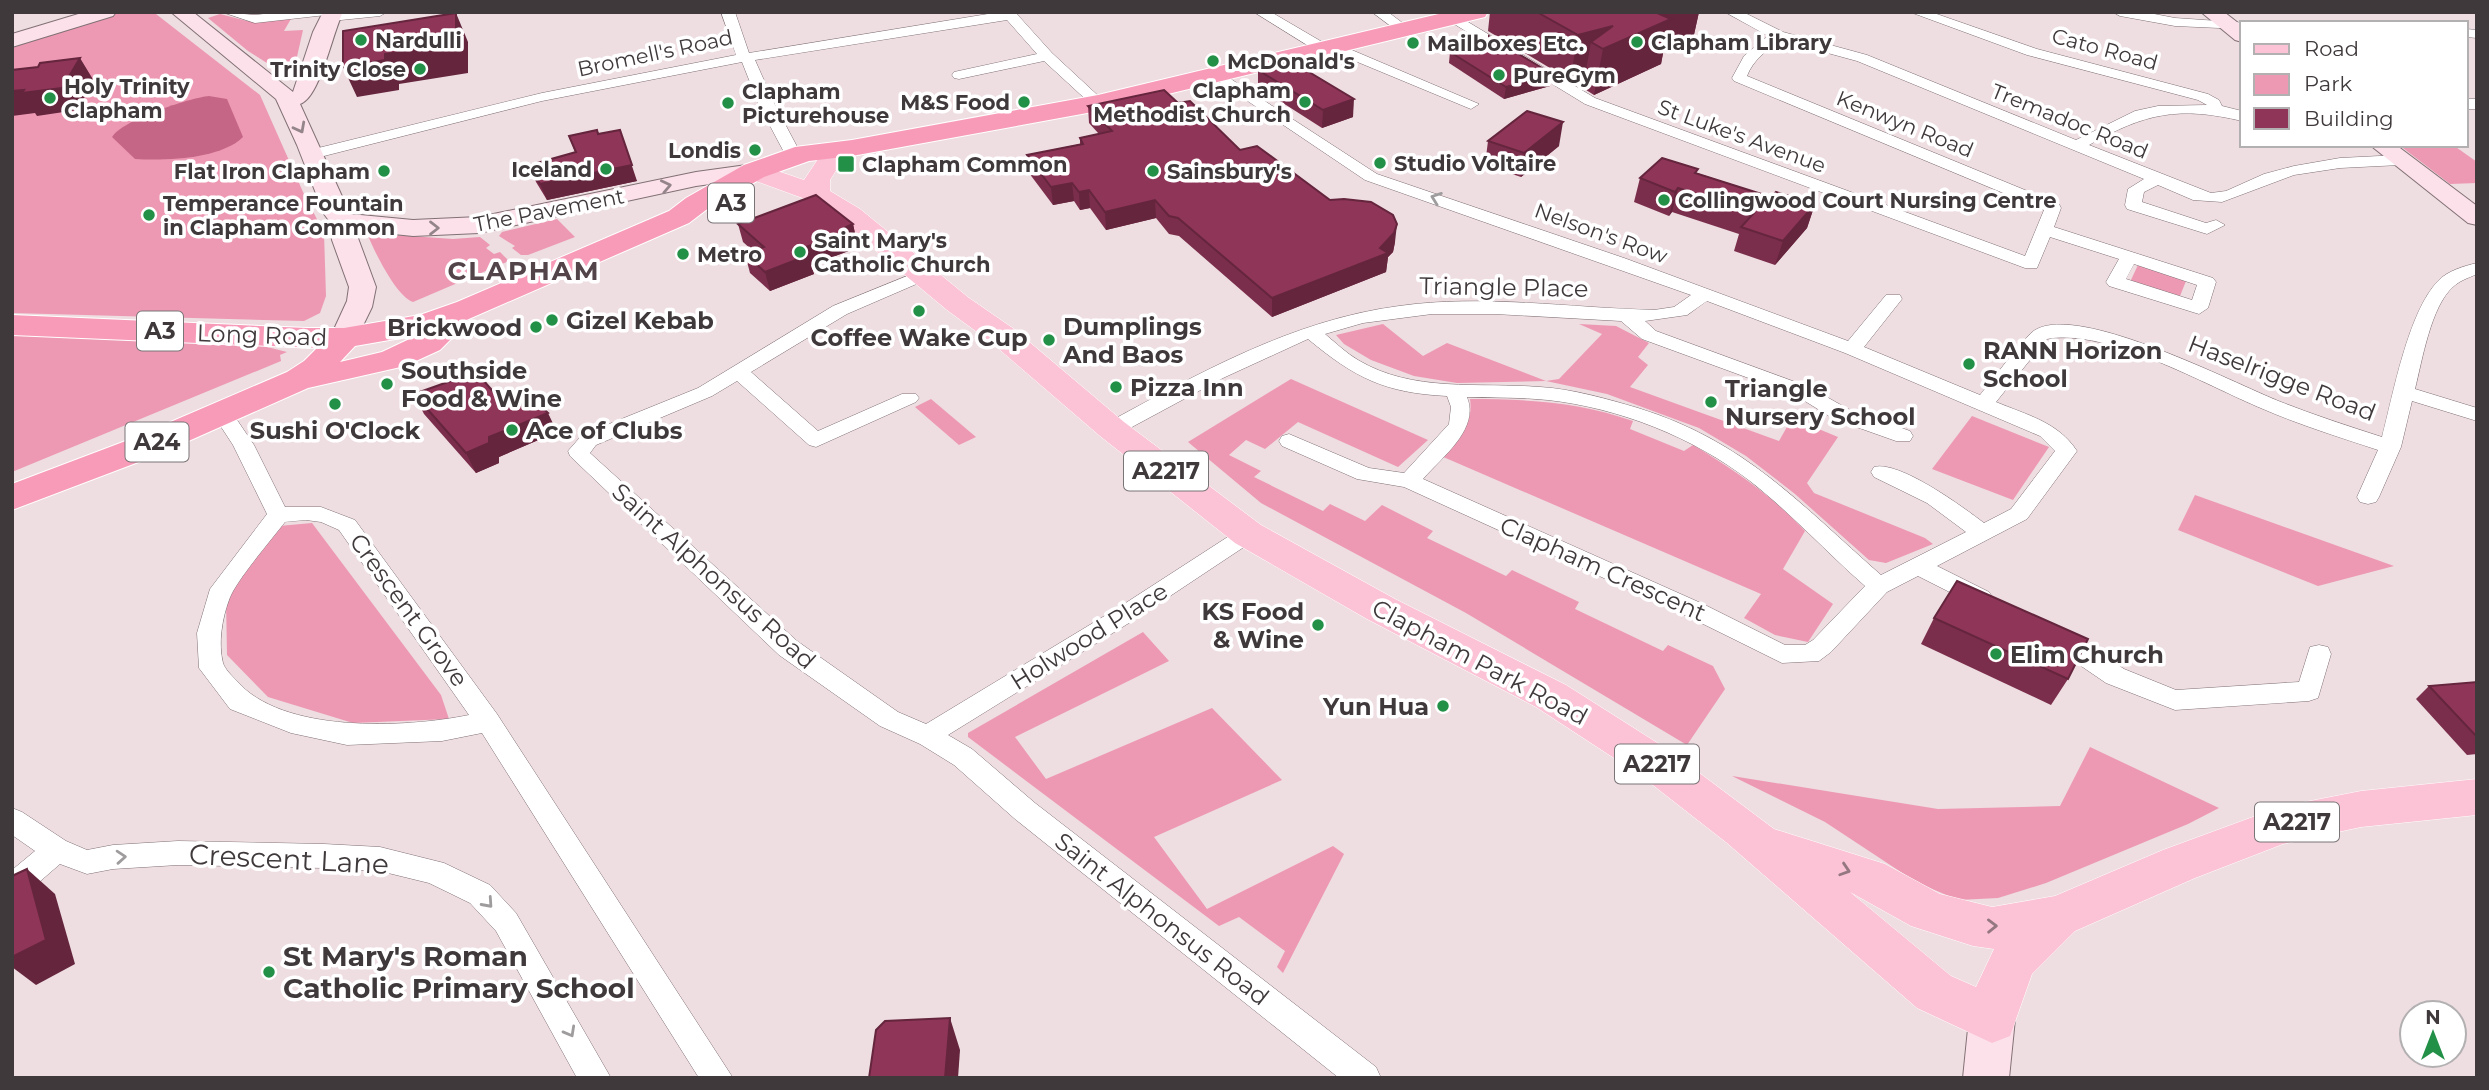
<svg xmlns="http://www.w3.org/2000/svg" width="2489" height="1090" font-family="Montserrat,sans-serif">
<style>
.green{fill:#ed99b3}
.water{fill:#c66686}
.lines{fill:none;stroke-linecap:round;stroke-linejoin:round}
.street-casing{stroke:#807175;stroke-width:1}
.secondary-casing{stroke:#807175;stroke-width:2}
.primary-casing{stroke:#fff;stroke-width:1}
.highway-casing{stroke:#fff;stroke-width:2}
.street{fill:#fff;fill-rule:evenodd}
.secondary{fill:#fde1ea;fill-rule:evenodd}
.primary{fill:#fbc3d5;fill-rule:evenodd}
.highway{fill:#f89bb9;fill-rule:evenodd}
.wall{fill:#7b2e4b}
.shaded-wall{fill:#64253d}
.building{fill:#8f3557;stroke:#64253d;stroke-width:2}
.oneway{stroke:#94858a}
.oneway2{stroke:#9f9c9d}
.oneway3{stroke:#947780}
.poi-dot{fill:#239048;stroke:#fff;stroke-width:2.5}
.labels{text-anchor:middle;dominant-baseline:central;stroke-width:7;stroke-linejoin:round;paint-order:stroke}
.far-poi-label{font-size:21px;font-weight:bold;fill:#3f393b;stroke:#fff;text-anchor:start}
.far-street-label{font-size:21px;fill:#3f393b;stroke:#fff}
.shield{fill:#fff;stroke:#797476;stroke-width:2}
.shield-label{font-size:23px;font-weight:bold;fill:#3f393b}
.street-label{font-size:24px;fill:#3f393b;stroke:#fff}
.poi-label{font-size:24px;font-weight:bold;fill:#3f393b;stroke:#fff;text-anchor:start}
.far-district-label{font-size:26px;font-weight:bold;letter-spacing:2px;fill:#524448;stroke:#fff}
.near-street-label{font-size:28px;fill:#3f393b;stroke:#fff}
.near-poi-label{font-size:28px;font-weight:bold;fill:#3f393b;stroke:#fff;text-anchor:start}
</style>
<rect width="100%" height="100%" fill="#eedde1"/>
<g class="green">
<path d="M117 12 156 14 260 95 303 192 324 233 326 296 320 313 304 321 12 313V45Z"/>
<path d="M220 14 247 21 292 17 284 31 303 30 294 70 281 72 248 51 208 18Z"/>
<path d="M2399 145H2453L2477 162V183L2450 184Z"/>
<path d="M557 219 575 237 528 255H521L512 248 515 246 499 236 502 232Z"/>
<path d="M367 233 453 239 480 237 490 245 486 248 494 254 500 252 509 261 413 302C396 296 374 251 367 233Z"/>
<path d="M2138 265 2186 281 2180 296 2130 282Z"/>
<path d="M1383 324 1423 356 1447 343 1546 381 1559 379 1602 334 1579 324 1616 326 1649 343 1638 357 1648 365 1630 387 1779 441 1792 418 1838 437 1807 483 1814 493 1925 538 1933 544 1886 563 1869 560 1795 494 1746 456 1699 428 1607 394 1546 381 1457 383 1414 376 1371 360 1344 344 1336 335Z"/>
<path d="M12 333 259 345 287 352 280 355 281 361 12 472Z"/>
<path d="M1291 379 1428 440 1398 467 1298 422 1265 449 1246 440 1229 455 1261 471 1254 477 1323 511 1330 504 1365 521 1382 505 1433 531 1427 538 1506 576 1512 570 1579 602 1575 609 1663 651 1668 645 1713 666 1725 689 1687 745 1466 613 1261 503 1188 442Z"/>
<path d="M931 399 976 437 959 445 915 407Z"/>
<path d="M1470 399C1526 399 1580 402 1633 421L1630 429 1684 451 1693 445C1733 469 1773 496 1805 531L1783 569 1833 604 1808 642 1775 635 1744 618 1761 594 1441 456C1457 438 1474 425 1470 399Z"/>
<path d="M1972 416 2049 447 2013 500 1932 469Z"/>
<path d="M2195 495 2394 566 2318 586 2178 530Z"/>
<path d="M312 523 441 695 449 719 353 723 268 697 227 655 226 599 279 526Z"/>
<path d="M1143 632 1169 661 1015 737 1046 779 1212 708 1282 780 1154 837 1207 909 1333 846 1344 854 1283 973 1277 967 1285 951 1239 917 1219 926 968 737V733Z"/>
<path d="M2090 747 2219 808 2188 824 2046 883 1998 898 1958 900 1916 882 1825 822 1732 776 1938 809 2060 806Z"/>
</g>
<path class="water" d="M209 96 227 99 243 137C221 159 165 161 135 159L112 137C122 120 189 98 209 96Z"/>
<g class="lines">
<g class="street-casing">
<g id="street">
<path d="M222 12 255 15 281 12H387L380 16 331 21 326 20V15L255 23Z"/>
<path d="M721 12H735L749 53 1000 12H1015L1052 53 1106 103 1103 106H1093L1044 61 959 79 954 78 952 75 954 72 1037 54 1007 20 755 60 775 105 802 156 794 161 786 156 759 105 742 62 542 101 312 159 304 154 306 151 542 93 736 55Z"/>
<path d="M1254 12H1271L1329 46 1340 45 1479 104 1471 109 1466 107 1331 51 1320 53Z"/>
<path d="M1372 12H1388L1412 30 1405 34 1400 33Z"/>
<path d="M1725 12H1743L1783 32 1867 55 2076 140 2135 111 2158 106 2207 105 2198 100 2027 55 1910 12H1931L2037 49 2208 94 2219 100 2222 106 2242 111V121C2179 106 2145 113 2089 145L2211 193 2226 191 2264 174 2294 166 2340 158 2400 155 2408 160 2400 165 2340 168 2294 175 2222 202 2193 200 2158 185 2144 192 2142 202 2206 223 2216 220 2225 225 2207 234 2127 209 2125 205 2128 189 2144 179 1857 61 1780 40C1767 50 1753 60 1747 76L2059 204 2061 208 2054 227 2213 278 2216 282 2208 308 2199 314 2109 286 2106 282 2119 259 2050 237 2037 268H2025L1585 104 1446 19 1448 16H1458L1595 98 2025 256 2044 210 1734 81 1732 78 1744 56 1768 36ZM2134 264 2197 285 2192 300 2126 279Z"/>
<path d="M2113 12H2144L2175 18 2247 23H2242V29L2175 26 2120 16Z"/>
<path d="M2466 29 2477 30V38L2466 37Z"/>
<path d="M1220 72 1377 174 1624 258 1848 341 1886 295H1900L1902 299 1864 347 1980 395C1990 383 2025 336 2035 330 2080 303 2233 383 2281 402 2314 415 2348 426 2382 437 2393 395 2408 312 2438 281 2447 271 2464 266 2477 263V274C2468 278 2459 281 2453 287 2431 306 2422 361 2415 389L2477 408V421L2412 401 2401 447 2379 497 2376 502 2368 504 2360 502 2357 497 2378 450C2339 437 2300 425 2263 409 2205 385 2108 328 2047 339L1996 402C2027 415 2058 422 2077 451L2027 519 1937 566 1989 592 1993 598 1989 604 1981 607 1973 604 1918 576 1887 592 1831 652 1819 661 1782 663 1687 616 1404 487 1357 479 1282 446 1279 441 1282 436 1289 434 1369 468 1404 473 1449 424 1451 407 1447 396C1385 393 1355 378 1308 339L1223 378 1119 434H1105L1102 429 1105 424C1198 374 1292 320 1399 306 1483 294 1570 308 1654 310L1674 307 1691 295 1365 180 1215 79 1213 76 1215 73ZM1707 301 1845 353 2040 436 2055 451 2011 509 1984 523C1963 507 1899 460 1874 467L1871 472 1874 477 1927 503 1966 532 1881 575C1800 504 1745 441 1638 408 1607 399 1573 389 1540 387 1479 382 1413 393 1358 360 1346 353 1336 343 1325 334L1363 323 1432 314H1495L1621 321 1642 339 1795 395 1834 419 1896 441H1910L1913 436 1910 431 1848 409 1809 387 1656 331 1645 321 1687 315ZM1467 397C1494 398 1521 397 1548 400 1619 408 1693 437 1750 481 1791 513 1826 552 1865 586L1813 640 1805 645H1785L1703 604 1423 479C1443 456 1480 429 1467 397Z"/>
<rect x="2466" y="99" width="11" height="10"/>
<path d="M922 270 931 275 928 279 847 314 751 372 818 431 902 394H916L919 398 916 402 816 447 809 445 737 381 712 396 596 445 590 453 797 641 898 712 926 724 1121 606 1240 529 1248 526 1256 529 1259 534 1256 539 1137 618 948 735 972 749 1035 803 1376 1067 1381 1078H1339L1015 819 954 765 920 744 880 726 779 655 570 456 568 451 582 435 698 388 833 306Z"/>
<path d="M222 407 229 408 254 445 285 507H321L355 520 497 714 733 1078H699L482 733 442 741 347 745 291 733 230 709 199 668 197 633 210 589 267 514 233 445 212 413 215 408ZM306 520 321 522 339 530 469 715C406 728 281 734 236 680 231 675 225 669 223 663 218 643 222 619 229 600 234 583 272 539 285 522Z"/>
<path d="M2055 627 2064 630 2124 669 2176 690 2299 682 2310 647 2319 645 2328 647 2331 654 2318 698 2309 701 2175 710 2106 683 2046 642 2043 636 2046 630Z"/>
<path d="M12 808 22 812 66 841 87 850 113 845 178 841 324 844 380 847 444 863 490 885 516 913 611 1078H577L496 931 470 903 429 883 380 871 324 868 178 865 113 869 87 874 60 864 22 897 12 901V870L35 851 12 835Z"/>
</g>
</g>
<g class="secondary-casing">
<g id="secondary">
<path d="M85 12H116L113 16 12 47V34Z"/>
<path d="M171 12H193L293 92 313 32 323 12H343C332 34 320 98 300 104L350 214 413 220 479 217 696 172 754 164 762 166 766 171 762 176 754 178 696 186 479 233 413 236 355 230 376 287 372 307 354 344 344 346 334 344 330 338 347 301 349 287 332 240 330 222 324 214 297 145 276 99Z"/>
<path d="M2201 12H2224L2242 26V42L2235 40Z"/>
<path d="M2370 145H2396L2477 206V225L2468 223Z"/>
<path d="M1992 998 2008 1004 2015 1019 2009 1078H1963L1969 1019 1976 1004Z"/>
</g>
</g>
<g class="primary-casing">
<path id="primary" d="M829 153 838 156 842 161 830 180V191L860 209 969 298 1014 329 1124 422 1261 525 1395 599 1566 685 1670 751 1774 829 1885 864 1940 894 1992 907 2055 896 2163 850 2280 807 2361 791 2477 779V815L2361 827 2283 844 2195 878 2075 931 2032 974 2010 1036 1992 1043 1917 1008 1727 843 1640 775 1536 707 1367 619 1235 543 1100 436 992 343 947 310 840 221 808 200 745 177 741 171 745 165 754 163 804 180 820 156ZM1850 892 1911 926 1973 946 1994 949 1976 987 1951 976Z"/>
</g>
<g class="highway-casing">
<path id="highway" d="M1447 12H1488L1485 17 1098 111 852 156 809 161 764 177 706 210 689 223 455 325 459 331 440 350 405 366 308 388 157 455 12 510V484L131 439 287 372 304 361 317 348 12 335V315L307 328H344L420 315 457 302 669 211 686 198 744 165 795 147 852 140 1098 95ZM418 335 382 352 340 362 355 346Z"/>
</g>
<use href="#street" class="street"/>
<use href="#secondary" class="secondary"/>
<use href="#primary" class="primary"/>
<use href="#highway" class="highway"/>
</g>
<g class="wall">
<path d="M1490 12H1699L1693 39 1664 48 1661 64 1594 95 1583 88 1585 76 1570 80 1488 31Z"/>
<path d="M1450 52 1550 86 1504 99 1449 63Z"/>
<path d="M1258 70 1353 117 1322 128 1258 87Z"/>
<path d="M1178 103 1240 150 1330 200 1395 242 1393 252 1388 257 1386 272 1272 317 1179 236 1169 234 1156 218 1106 230 1090 208 1080 210 1074 201 1053 205 1029 173 1027 155 1080 144V138L1099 134 1089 123 1088 106Z"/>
<path d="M597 130 599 134 637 181 547 200 536 182 530 165 575 152 569 136Z"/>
<path d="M1488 141 1559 146 1521 177 1485 165Z"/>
<path d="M1697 173 1771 197 1815 204 1807 228 1775 265 1734 251 1739 234 1672 212 1669 216 1634 202 1640 178Z"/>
<path d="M738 224H853L857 243 853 245 854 249 811 265 814 274 770 291 750 273 745 254 753 251 743 242Z"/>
<path d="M414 394 505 405 557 432 499 457V463L476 473 424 414Z"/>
<path d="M1934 618 2068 679 2051 705 1921 644Z"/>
<path d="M2477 682V754L2467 755 2416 699 2429 686Z"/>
</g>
<g class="shaded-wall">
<path d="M1650 12H1699L1693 39 1664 48 1661 64 1594 95 1603 49 1591 42 1585 76 1570 80 1578 35Z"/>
<path d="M456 13 468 42V73L399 84V90L357 97 343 67 385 54Z"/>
<path d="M80 58 94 81 77 110 37 116 35 113 12 116V91Z"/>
<path d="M1552 74 1550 86 1504 99 1506 87Z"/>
<path d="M1354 99 1353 117 1322 128 1323 110Z"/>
<path d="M1563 122 1559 146 1521 177 1524 153Z"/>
<path d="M620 130 637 181 547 200 540 184Z"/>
<path d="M1072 183 1074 201 1053 205 1051 187Z"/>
<path d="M1678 188 1672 212 1669 216 1675 192Z"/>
<path d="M1089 190 1090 208 1080 210 1079 192Z"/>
<path d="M1155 200 1156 218 1106 230 1105 212Z"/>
<path d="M1815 204 1807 228 1775 265 1783 241Z"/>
<path d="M853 224 857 243 853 245 854 249 811 265 814 274 770 291 765 272 801 249Z"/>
<path d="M1397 224 1395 242 1393 252 1388 257 1386 272 1272 317V298L1380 248Z"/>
<path d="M548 413 557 432 499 457V463L476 473 466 453 489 437Z"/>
<path d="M27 869 55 894 75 964 36 985 12 967V945Z"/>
<path d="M950 1018 960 1050 958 1078H945Z"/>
</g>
<g class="building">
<path d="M1537 12H1655L1671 19 1603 49 1591 42 1613 26 1578 35Z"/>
<path d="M456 13V43L385 54V60L343 67V31Z"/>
<path d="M1489 36 1552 74 1506 87 1450 52 1489 42Z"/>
<path d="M80 58 62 88 22 93 24 90 12 91V70L38 67 40 63Z"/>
<path d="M1289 60 1354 99 1323 110 1258 70Z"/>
<path d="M1164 90 1178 103 1190 101 1240 150 1257 146 1330 200 1344 199 1371 202 1393 215 1397 224 1394 233 1380 248 1388 253 1272 298 1178 218 1169 216 1155 200 1105 212 1089 190 1079 192 1072 183 1051 187 1027 155 1083 144 1080 138 1112 131 1088 106Z"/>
<path d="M1527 111 1563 122 1524 153 1488 141Z"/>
<path d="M597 130 598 134 620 130 632 165 540 184 530 165 576 152 569 136Z"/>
<path d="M1662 158 1698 169 1695 173 1771 197 1776 192 1815 204 1783 241 1741 227 1754 213 1678 188 1675 192 1640 178Z"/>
<path d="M816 195 853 224 846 227 849 230 801 249 809 255 765 272 745 254 764 247 738 224Z"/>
<path d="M476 372 505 405 529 396 548 413 489 437V443L466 453 414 394Z"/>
<path d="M1957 581 2088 639 2068 679 1934 618Z"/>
<path d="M2477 682V737L2429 686Z"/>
<path d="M27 869 46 940 12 957V876Z"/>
<path d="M950 1018 945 1078H869L876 1030 885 1021Z"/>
</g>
<defs><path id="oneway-chevron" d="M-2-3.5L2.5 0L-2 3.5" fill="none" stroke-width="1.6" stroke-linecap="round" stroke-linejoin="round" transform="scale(1.75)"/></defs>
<g class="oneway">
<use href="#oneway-chevron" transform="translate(300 128) rotate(62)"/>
<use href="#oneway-chevron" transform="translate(666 186) rotate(-12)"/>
<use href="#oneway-chevron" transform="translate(434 228)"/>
</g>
<g class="oneway2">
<use href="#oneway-chevron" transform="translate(1436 198) rotate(-160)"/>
<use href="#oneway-chevron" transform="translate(121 857) rotate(-4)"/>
<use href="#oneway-chevron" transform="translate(488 903) rotate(48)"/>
<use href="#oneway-chevron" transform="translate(570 1032) rotate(61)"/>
</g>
<g class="oneway3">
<use href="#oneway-chevron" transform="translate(1845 870) rotate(18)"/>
<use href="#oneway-chevron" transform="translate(1992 926) rotate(-1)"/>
</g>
<g class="poi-dot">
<circle cx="361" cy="40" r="7"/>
<circle cx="1637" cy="42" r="7"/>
<circle cx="1413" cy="43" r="7"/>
<circle cx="1213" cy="61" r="7"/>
<circle cx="420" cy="69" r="7"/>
<circle cx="1499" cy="75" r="7"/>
<circle cx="50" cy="98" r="7"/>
<circle cx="1024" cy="102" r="7"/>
<circle cx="1305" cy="102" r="7"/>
<circle cx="728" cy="103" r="7"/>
<circle cx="755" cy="150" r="7"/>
<circle cx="1380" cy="163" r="7"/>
<rect x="837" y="155" width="18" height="18" rx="3.5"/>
<circle cx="606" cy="169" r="7"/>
<circle cx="384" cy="171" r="7"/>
<circle cx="1153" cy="171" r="7"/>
<circle cx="1664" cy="200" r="7"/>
<circle cx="149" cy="215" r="7"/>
<circle cx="800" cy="252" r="7"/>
<circle cx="683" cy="254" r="7"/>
<circle cx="919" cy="311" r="7"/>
<circle cx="552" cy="320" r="7"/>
<circle cx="536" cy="327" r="7"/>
<circle cx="1049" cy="340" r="7"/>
<circle cx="1969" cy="364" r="7"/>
<circle cx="387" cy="384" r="7"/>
<circle cx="1116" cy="387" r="7"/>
<circle cx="1711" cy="402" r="7"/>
<circle cx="335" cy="404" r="7"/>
<circle cx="512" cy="430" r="7"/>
<circle cx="1318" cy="625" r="7"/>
<circle cx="1996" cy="654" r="7"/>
<circle cx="1443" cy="706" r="7"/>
<circle cx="269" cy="972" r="7"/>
</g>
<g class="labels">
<g class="far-poi-label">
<text x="375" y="40">Nardulli</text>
<text x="1651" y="42">Clapham Library</text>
<text x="1427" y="43">Mailboxes Etc.</text>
<text x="1227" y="61">McDonald's</text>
<text x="406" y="69" text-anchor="end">Trinity Close</text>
<text x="1513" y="75">PureGym</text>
<text x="64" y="86">Holy Trinity<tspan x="64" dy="24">Clapham</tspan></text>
<text x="1291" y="90" text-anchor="end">Clapham<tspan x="1291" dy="24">Methodist Church</tspan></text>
<text x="742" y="91">Clapham<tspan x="742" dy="24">Picturehouse</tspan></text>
<text x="1010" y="102" text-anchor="end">M&amp;S Food</text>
<text x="741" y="150" text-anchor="end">Londis</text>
<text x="1394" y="163">Studio Voltaire</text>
<text x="862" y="164">Clapham Common</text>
<text x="592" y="169" text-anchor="end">Iceland</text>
<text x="370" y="171" text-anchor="end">Flat Iron Clapham</text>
<text x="1167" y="171">Sainsbury's</text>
<text x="1678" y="200">Collingwood Court Nursing Centre</text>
<text x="163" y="203">Temperance Fountain<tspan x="163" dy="24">in Clapham Common</tspan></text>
<text x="814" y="240">Saint Mary's<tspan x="814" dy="24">Catholic Church</tspan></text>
<text x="697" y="254">Metro</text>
</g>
<g class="far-street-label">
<text transform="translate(2105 49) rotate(15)">Cato Road</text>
<text transform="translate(655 53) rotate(-12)">Bromell's Road</text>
<text transform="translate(2070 121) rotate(22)">Tremadoc Road</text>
<text transform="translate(1905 124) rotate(22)">Kenwyn Road</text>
<text transform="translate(1742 136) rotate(20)">St Luke's Avenue</text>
<text transform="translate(549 210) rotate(-11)">The Pavement</text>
<text transform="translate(1601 233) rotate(20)">Nelson's Row</text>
</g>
<g class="shield">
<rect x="708" y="183.5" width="46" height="39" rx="5"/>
<rect x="137" y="311.5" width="46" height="39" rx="5"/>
<rect x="125.5" y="422.5" width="63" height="39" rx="5"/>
<rect x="1124" y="451.5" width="84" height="39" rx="5"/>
<rect x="1615" y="744.5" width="84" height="39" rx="5"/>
<rect x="2255" y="802.5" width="84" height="39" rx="5"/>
</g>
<g class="shield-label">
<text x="731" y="203">A3</text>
<text x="160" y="331">A3</text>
<text x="157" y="442">A24</text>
<text x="1166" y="471">A2217</text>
<text x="1657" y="764">A2217</text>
<text x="2297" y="822">A2217</text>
</g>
<g class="street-label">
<text transform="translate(1504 287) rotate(1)">Triangle Place</text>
<text transform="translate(262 335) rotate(2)">Long Road</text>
<text transform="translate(2282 378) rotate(21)">Haselrigge Road</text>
<text transform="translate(1603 569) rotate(24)">Clapham Crescent</text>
<text transform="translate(714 576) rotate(42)">Saint Alphonsus Road</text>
<text transform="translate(409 610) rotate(54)">Crescent Grove</text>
<text transform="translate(1089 636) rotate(-32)">Holwood Place</text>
<text transform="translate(1480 662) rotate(28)">Clapham Park Road</text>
<text transform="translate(1162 919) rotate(38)">Saint Alphonsus Road</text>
</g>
<g class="poi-label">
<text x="566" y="320">Gizel Kebab</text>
<text x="1063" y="326">Dumplings<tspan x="1063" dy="28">And Baos</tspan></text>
<text x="522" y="327" text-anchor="end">Brickwood</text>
<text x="919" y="337" text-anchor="middle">Coffee Wake Cup</text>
<text x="1983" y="350">RANN Horizon<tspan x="1983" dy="28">School</tspan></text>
<text x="401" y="370">Southside<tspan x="401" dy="28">Food &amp; Wine</tspan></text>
<text x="1130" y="387">Pizza Inn</text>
<text x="1725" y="388">Triangle<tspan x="1725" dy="28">Nursery School</tspan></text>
<text x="335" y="430" text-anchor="middle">Sushi O'Clock</text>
<text x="526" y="430">Ace of Clubs</text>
<text x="1304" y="611" text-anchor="end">KS Food<tspan x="1304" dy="28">&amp; Wine</tspan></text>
<text x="2010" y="654">Elim Church</text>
<text x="1429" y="706" text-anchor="end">Yun Hua</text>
</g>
<g class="far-district-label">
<text x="524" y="271">CLAPHAM</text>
</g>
<g class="near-street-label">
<text transform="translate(289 859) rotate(3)">Crescent Lane</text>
</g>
<g class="near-poi-label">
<text x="283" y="956">St Mary's Roman<tspan x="283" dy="32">Catholic Primary School</tspan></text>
</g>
</g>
<rect width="2489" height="1090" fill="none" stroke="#3f393b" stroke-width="28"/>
<rect x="2240" y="21" width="228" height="126" fill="#ffffff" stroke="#b2b0b1" stroke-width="2"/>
<rect x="2254" y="44" width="35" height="10" fill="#fbc3d5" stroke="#b2b0b1" stroke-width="2"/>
<text x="2304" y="56" font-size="21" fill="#3f393b">Road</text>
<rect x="2254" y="74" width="35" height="21" fill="#ed99b3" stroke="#b2b0b1" stroke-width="2"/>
<text x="2304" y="91" font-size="21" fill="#3f393b">Park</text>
<rect x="2254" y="108" width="35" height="21" fill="#8f3557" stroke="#b2b0b1" stroke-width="2"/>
<text x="2304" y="126" font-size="21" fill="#3f393b">Building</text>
<g transform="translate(2433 1034)"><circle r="33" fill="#ffffff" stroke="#b2b0b1" stroke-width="2"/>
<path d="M0-5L12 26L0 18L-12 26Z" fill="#239048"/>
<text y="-10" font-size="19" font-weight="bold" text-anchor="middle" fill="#3f393b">N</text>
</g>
</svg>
